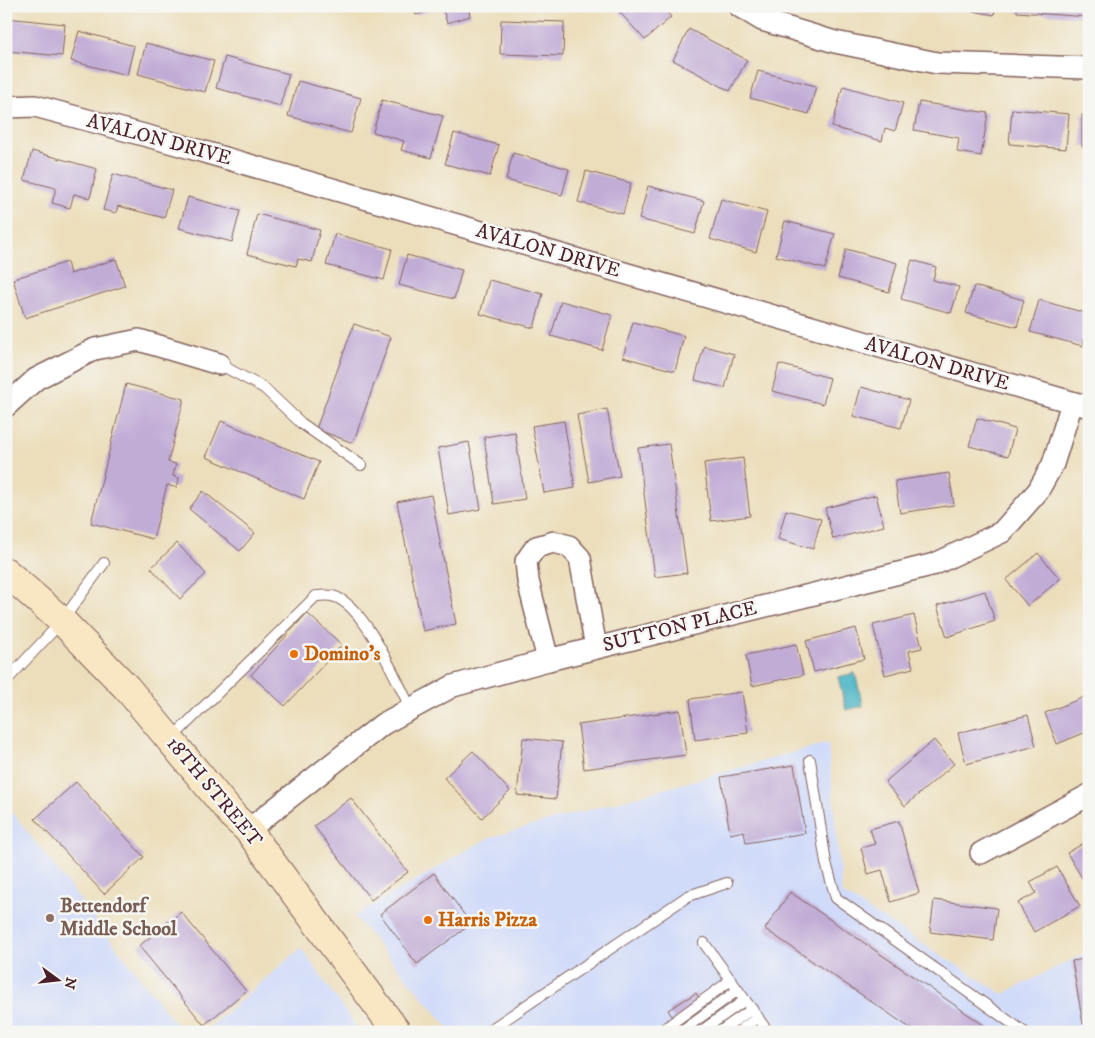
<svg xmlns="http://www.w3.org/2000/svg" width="1095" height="1038" font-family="'IM FELL DW Pica',serif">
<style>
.built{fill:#d0daf9}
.water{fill:#47b4c3;stroke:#486a77}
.building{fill:#c1acd6}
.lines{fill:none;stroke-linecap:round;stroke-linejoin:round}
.lane-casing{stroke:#83625d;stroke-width:12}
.street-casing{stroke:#83625d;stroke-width:24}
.secondary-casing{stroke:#83625d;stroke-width:30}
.lane{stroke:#fff;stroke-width:10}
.street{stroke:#fff;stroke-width:21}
.secondary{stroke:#f9e7c3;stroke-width:28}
.food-dot{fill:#e8710a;stroke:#f6f6f2;stroke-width:2}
.education-dot{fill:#8d6e63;stroke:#f6f6f2;stroke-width:2}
.labels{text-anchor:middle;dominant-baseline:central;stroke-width:5;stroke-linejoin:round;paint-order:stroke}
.street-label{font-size:20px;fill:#4a1f2b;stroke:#f6f6f2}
.food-label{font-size:20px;font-weight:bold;fill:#c56008;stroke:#f6f6f2;text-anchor:start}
.education-label{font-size:20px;font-weight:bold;fill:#785e54;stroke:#f6f6f2;text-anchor:start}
</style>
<rect width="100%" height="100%" fill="#f6f6f2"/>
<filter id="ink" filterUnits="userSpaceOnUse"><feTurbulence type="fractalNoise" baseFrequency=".02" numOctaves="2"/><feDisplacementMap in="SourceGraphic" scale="10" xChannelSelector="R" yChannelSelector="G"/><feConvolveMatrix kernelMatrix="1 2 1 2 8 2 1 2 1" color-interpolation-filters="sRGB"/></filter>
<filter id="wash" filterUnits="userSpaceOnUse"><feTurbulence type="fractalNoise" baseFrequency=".0096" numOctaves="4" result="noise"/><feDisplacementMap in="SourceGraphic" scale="20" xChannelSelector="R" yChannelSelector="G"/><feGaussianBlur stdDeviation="1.12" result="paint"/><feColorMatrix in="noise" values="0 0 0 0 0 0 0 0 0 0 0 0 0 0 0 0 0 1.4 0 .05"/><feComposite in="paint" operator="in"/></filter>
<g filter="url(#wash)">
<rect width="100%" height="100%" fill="#ecdebb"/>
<g class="built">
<path d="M828 743 842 893 1003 994 1089 951V1032H452L354 916 488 838Z"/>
<path d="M6 804 182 1032H6Z"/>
<path d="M301 948 360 1032H204Z"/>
</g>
<path class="water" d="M855 673 863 706 846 710 838 677Z"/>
<g id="blocks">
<g class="building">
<path d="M413 6H441V7L416 15Z"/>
<path d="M442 6H468L470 16 447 23Z"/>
<path d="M614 6H662L671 17 645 40Z"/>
<path d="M946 6H996L994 15Z"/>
<path d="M1017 6H1089V17L1017 12Z"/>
<path d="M6 18 65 24 62 56 6 51Z"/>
<path d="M501 20 564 22 563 56 500 54Z"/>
<path d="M689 29 747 60 730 91 673 60Z"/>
<path d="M79 31 134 46 127 75 71 61Z"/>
<path d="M146 43 214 61 205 92 138 74Z"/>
<path d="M225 57 289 74 280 106 216 88Z"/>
<path d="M758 71 816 86 809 114 750 98Z"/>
<path d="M298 81 361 98 351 133 288 116Z"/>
<path d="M843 86 903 103 895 131 885 128 882 141 832 127Z"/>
<path d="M382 100 443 116 431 158 401 150 404 141 373 132Z"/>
<path d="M919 102 988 113 981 156 957 152 959 138 914 130Z"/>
<path d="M1012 109 1069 114 1066 149 1009 144Z"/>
<rect x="1082" y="115" width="7" height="31"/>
<path d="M454 133 499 145 490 176 445 164Z"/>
<path d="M6 150H11L12 180H6Z"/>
<path d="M32 151 97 169 90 198 74 194 70 208 52 203 56 188 24 180Z"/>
<path d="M513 153 569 169 562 195 506 180Z"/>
<path d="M586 171 631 183 623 214 578 202Z"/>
<path d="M113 174 172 190 164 218 118 206 116 213 103 210Z"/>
<path d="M648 186 704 201 695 234 639 219Z"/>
<path d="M188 197 240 211 232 242 179 228Z"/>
<path d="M721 199 767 212 756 252 710 239Z"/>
<path d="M257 214 320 230 312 262 298 259 296 266 247 254Z"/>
<path d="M785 221 835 234 825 269 776 256Z"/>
<path d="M335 234 392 249 384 280 326 265Z"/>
<path d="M846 249 897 263 889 292 838 278Z"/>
<path d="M407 255 462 270 454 299 399 285Z"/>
<path d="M116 259 125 286 25 318 13 279 67 262 70 274Z"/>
<path d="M912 260 936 267 933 280 959 287 951 313 901 299Z"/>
<path d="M489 280 543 294 534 328 480 314Z"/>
<path d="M974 286 1024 300 1017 327 966 313Z"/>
<path d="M1039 300 1089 314 1083 346 1030 332Z"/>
<path d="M561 301 612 315 602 350 551 336Z"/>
<path d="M633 322 684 336 675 371 623 357Z"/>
<path d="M354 324 391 337 353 443 316 429Z"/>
<path d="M704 346 734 354 725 388 695 380Z"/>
<path d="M779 364 830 378 823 404 772 391Z"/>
<path d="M126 384 184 399 168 462 176 464 173 476 179 478 177 488 167 485 153 539 91 523Z"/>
<path d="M861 387 909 400 901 428 853 416Z"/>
<path d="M607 409 620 476 589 482 577 415Z"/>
<path d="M977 418 1015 429 1008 456 969 446Z"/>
<path d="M221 421 319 462 304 499 206 457Z"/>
<path d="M564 421 575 488 544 493 532 426Z"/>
<path d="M515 432 525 499 494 504 484 437Z"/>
<path d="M469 442 481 509 449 515 438 448Z"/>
<path d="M669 444 687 573 655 577 638 448Z"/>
<path d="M743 458 750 516 711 521 704 463Z"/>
<path d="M949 473 954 505 900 513 895 481Z"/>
<path d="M203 491 255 533 240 551 189 509Z"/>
<path d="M431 495 456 624 423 631 397 502Z"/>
<path d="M876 495 884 526 833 539 825 508Z"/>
<path d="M786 510 821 519 813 549 778 539Z"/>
<path d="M177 543 206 574 180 599 151 568Z"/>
<path d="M1038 553 1060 579 1028 606 1006 580Z"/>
<path d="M985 591 995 621 947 637 937 606Z"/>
<path d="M307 613 342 645 285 706 251 675Z"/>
<path d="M914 615 922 648 909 651 913 668 885 675 873 625Z"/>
<path d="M856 628 864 659 814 672 806 641Z"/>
<path d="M796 644 803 675 752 686 746 655Z"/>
<path d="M742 692 748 733 695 740 690 699Z"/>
<path d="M1089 695V731L1057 744 1045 713Z"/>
<path d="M680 710 686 755 584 769 578 725Z"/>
<path d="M1028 715 1036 746 966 764 958 733Z"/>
<path d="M523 738 562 742 556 799 517 795Z"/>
<path d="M934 740 954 764 905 806 885 782Z"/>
<path d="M473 751 510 791 482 818 444 778Z"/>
<path d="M794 765 805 833 746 843 744 831 730 834 721 777Z"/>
<path d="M76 782 144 857 104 894 35 819Z"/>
<path d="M351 798 408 872 371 900 314 826Z"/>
<path d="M899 821 919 893 891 902 882 870 868 874 861 848 875 844 870 829Z"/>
<path d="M1089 840V874L1082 878 1067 853Z"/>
<path d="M1057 867 1080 906 1034 932 1018 903 1036 893 1030 882Z"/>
<path d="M434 873 471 924 417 964 380 914Z"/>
<path d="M790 892 994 1032H916L765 929Z"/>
<path d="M934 900 997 908 993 940 930 932Z"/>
<path d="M181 912 246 991 204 1025 139 946Z"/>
<path d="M1089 958V1023L1083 1024 1072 961Z"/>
<path d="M696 993 721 1032H682L668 1010Z"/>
</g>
</g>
</g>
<g filter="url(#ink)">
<use href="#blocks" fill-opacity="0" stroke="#83625d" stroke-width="1"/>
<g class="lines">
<g class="lane-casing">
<g id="lane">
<path d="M219 364 264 388 301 423 361 465"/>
<path d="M6 681 62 621 104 563"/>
<path d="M171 739 316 596C321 596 327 595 332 596 363 602 397 681 411 709"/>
<path d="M810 760 826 863 836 898 1024 1032"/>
<path d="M704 943 768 1032"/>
<path d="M487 1032 688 896 727 883"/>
<path d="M660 1032 731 980"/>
<path d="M680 1032 738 990"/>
<path d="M700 1032 745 1000"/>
<path d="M719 1032 752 1009"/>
<path d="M738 1032 758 1017"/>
</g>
</g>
<g class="street-casing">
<g id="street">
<path d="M739 6 762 20 835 42 937 63 1089 68"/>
<path d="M6 107 35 106 166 141 1089 407"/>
<path d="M6 406 36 379 95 349 139 340 219 364"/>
<path d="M548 660 528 581 526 561 536 547 554 542 569 546 580 558 596 648"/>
<path d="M248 830 383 724 453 686 548 660 935 564 1002 532 1038 491 1053 464 1072 403"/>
<path d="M981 853 1089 795"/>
</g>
</g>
<g class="secondary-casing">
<path id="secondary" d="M6 572 62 621 127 688 234 817 248 830 397 1032"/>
</g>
<use href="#lane" class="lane"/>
<use href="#street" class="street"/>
<use href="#secondary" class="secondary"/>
</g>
</g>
<g class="food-dot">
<circle cx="294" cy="654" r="5"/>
<circle cx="428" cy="920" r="5"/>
</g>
<circle class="education-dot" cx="50" cy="918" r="5"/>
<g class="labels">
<g class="street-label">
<text transform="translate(159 140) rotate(15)">AVALON DRIVE</text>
<text transform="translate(548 251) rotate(16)">AVALON DRIVE</text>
<text transform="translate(937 364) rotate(16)">AVALON DRIVE</text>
<text transform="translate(680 627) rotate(-14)">SUTTON PLACE</text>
<text transform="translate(214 792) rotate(50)">18TH STREET</text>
</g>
<g class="food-label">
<text x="304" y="654">Domino's</text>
<text x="438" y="920">Harris Pizza</text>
</g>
<g class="education-label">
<text x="60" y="906">Bettendorf<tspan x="60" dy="23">Middle School</tspan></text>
</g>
</g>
<rect width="1095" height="1038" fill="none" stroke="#f6f6f2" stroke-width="25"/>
<g transform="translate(58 980) rotate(105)" stroke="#f6f6f2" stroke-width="4" paint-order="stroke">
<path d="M0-4L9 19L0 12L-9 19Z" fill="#4a1f2b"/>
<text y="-8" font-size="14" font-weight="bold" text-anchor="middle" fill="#4a1f2b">N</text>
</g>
</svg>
